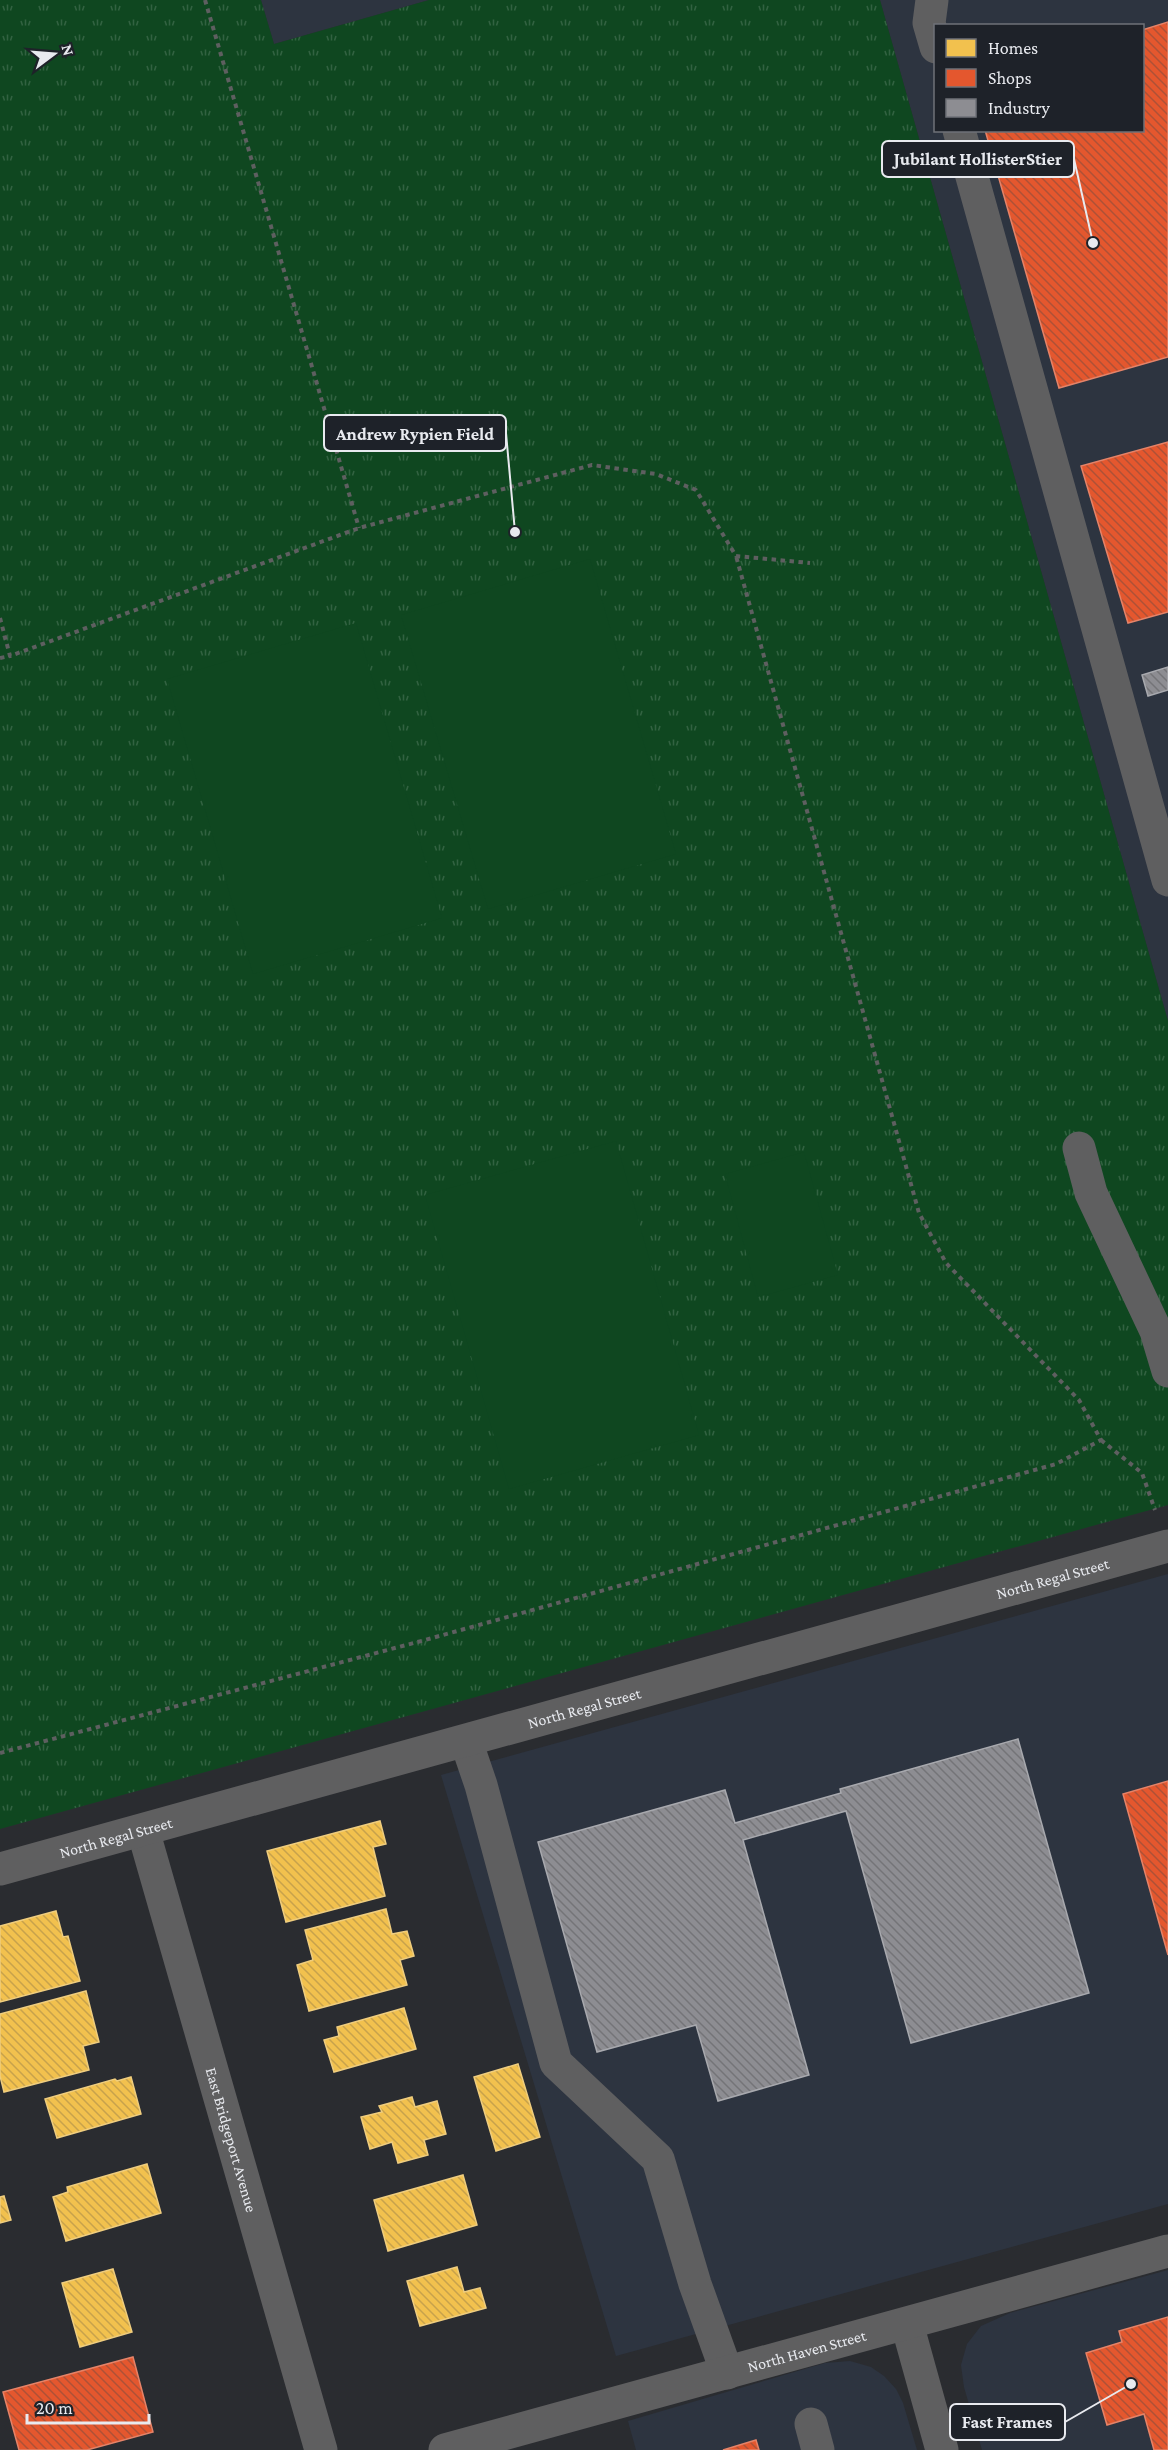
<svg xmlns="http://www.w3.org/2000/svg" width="1168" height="2450" font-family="'Crimson Pro',serif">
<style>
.built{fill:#2d3440;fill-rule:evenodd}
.grass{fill:url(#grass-tufts)}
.pitch{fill:#0f4720}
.homes{fill:url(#homes-back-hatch);stroke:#efcd7e;stroke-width:1.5}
.shops{fill:url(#shops-back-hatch);stroke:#e58368;stroke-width:1.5}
.industry{fill:url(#industry-back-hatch);stroke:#a8a9ae;stroke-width:1.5}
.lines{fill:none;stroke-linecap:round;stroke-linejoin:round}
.path{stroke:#5e5f60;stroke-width:4;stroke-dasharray:4.5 4.5;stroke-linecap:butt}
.minor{stroke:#5f5f60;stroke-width:33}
.labels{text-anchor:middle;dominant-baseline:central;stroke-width:6;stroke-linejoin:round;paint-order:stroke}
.street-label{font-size:16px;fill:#e8eaef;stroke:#1e2229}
.leader{fill:none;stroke:#e8eaef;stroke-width:2}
.callout-dot{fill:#e8eaef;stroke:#1e2229;stroke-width:2}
.callout{fill:#1e2229;stroke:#e8eaef;stroke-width:2}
.callout-label{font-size:18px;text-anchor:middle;font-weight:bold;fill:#e8eaef}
</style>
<defs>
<pattern id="grass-tufts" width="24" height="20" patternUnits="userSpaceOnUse" patternTransform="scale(1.5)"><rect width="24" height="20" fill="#0f4720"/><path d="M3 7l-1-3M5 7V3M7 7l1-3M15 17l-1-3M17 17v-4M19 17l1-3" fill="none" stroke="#326241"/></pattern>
<pattern id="homes-back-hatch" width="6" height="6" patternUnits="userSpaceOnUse" patternTransform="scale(1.5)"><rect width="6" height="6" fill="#f2c14e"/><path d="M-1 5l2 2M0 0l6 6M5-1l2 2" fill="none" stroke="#c7a24c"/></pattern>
<pattern id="shops-back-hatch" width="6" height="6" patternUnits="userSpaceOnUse" patternTransform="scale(1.5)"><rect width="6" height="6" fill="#e4572e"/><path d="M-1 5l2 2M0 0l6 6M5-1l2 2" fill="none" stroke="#ad5137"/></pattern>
<pattern id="industry-back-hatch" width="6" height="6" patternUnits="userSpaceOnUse" patternTransform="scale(1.5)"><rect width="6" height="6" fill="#8d8d92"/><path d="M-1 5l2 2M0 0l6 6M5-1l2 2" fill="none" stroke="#747478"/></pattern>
</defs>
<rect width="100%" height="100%" fill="#2a2c30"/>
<g class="built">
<path d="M261 0H429L274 44Z"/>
<path d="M880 0H1168V1021ZM936 26H1142V130H936Z"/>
<path d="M1168 1574V2204L616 2356 441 1775Z"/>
<path d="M1168 2270V2450H982L964 2387 961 2365 967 2344 981 2326 1010 2313Z"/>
<path d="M850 2361 871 2367 884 2376 896 2389 903 2403 917 2450H636L628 2421 825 2363Z"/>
</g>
<path class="grass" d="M0 0H261L274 44 429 0H880L1168 1021V1505L0 1829Z"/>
<g class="pitch">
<path d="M590 559 676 854 488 909 401 615Z"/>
<path d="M356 623 442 918 253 974 167 679Z"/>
<path d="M616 1141 699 1435 509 1489 425 1195Z"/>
<path d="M804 1152 838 1275 758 1297 725 1174Z"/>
</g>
<g class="homes">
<path d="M380 1821 386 1844 373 1847 385 1896 286 1922 267 1851Z"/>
<path d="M386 1909 392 1934 407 1931 414 1956 400 1960 407 1985 309 2011 297 1965 313 1960 305 1930Z"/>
<path d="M56 1911 63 1937 68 1936 80 1981 0 2002V1926Z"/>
<path d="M86 1991 99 2042 83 2046 89 2070 4 2092 0 2076V2014Z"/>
<path d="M404 2008 416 2049 334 2072 324 2040 339 2036 337 2027Z"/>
<path d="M518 2064 540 2137 496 2151 474 2077Z"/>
<path d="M131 2077 141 2114 57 2138 45 2099 115 2079 117 2081Z"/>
<path d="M412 2097 415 2107 437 2101 446 2134 424 2140 428 2155 398 2163 392 2142 370 2149 361 2117 382 2112 379 2106Z"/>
<path d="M147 2164 161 2213 66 2241 53 2197 68 2192 67 2187Z"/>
<path d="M463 2175 477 2225 388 2251 374 2200Z"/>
<path d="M4 2196 11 2220 0 2223V2197Z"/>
<path d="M457 2267 464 2292 480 2288 486 2308 420 2326 407 2281Z"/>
<path d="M113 2269 132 2332 80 2347 62 2283Z"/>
</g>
<g class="shops">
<path d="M1168 22V357L1059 388 985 130H1142V30Z"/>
<path d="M1168 442V612L1128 623 1081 466Z"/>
<path d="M1168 1781V1955L1123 1794Z"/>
<path d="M1168 2317V2450H1154L1144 2414 1107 2425 1086 2353 1122 2342 1119 2331Z"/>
<path d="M133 2357 153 2432 87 2450H19L3 2392Z"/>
<path d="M756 2440 759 2450H723Z"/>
</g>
<g class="industry">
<path d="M1168 667V690L1148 696 1142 675Z"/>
<path d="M1018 1739 1089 1993 911 2043 846 1811 743 1840 809 2075 718 2101 696 2025 597 2052 538 1842 725 1790 735 1823 841 1793 840 1789Z"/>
</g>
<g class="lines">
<g class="path">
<path d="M205 0 359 528"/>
<path d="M0 618 10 656 359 528 592 465 656 474 696 490 736 556 810 563"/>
<path d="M0 658 10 656"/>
<path d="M1101 1440 1142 1473 1155 1510"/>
<path d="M0 1753 425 1640 1056 1464 1101 1440 1079 1400 946 1263 919 1213 736 556"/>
</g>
<g class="minor">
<path d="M932 0 929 23 936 47"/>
<path d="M959 130 1168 880"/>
<path d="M1079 1148 1091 1193 1156 1331 1168 1371"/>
<path d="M466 1741 481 1785 556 2063 658 2159 695 2284 727 2373"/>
<path id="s1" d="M143 1830 321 2450"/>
<path id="s2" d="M0 1869 1168 1546"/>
<path d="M907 2324 942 2450"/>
<path d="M811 2424 818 2450"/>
<path id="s3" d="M445 2450 1168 2251"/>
</g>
</g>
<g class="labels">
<g class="street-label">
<text stroke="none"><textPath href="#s2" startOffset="1092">North Regal Street</textPath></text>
<text stroke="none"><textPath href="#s2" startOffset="606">North Regal Street</textPath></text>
<text stroke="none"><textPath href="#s2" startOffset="120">North Regal Street</textPath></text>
<text stroke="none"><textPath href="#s1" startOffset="322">East Bridgeport Avenue</textPath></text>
<text stroke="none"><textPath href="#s3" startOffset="375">North Haven Street</textPath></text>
</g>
</g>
<path class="leader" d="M1093 243L1074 159M515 532L506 433M1131 2384L1065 2422"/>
<g class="callout-dot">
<circle cx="1093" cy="243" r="6"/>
<circle cx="515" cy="532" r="6"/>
<circle cx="1131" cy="2384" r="6"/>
</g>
<g class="callout">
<rect x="882" y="141" width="192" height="36" rx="6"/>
<rect x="324" y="415" width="182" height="36" rx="6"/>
<rect x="950" y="2404" width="115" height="36" rx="6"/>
</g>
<g class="callout-label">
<text x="978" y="165">Jubilant HollisterStier</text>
<text x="415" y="440">Andrew Rypien Field</text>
<text x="1007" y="2428">Fast Frames</text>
</g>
<rect x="934" y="24" width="210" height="108" fill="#1e2229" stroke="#6f7278" stroke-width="1.5"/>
<rect x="946" y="39" width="30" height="18" fill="#f2c14e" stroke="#6f7278" stroke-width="1.5"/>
<text x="988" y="54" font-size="18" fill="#e8eaef">Homes</text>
<rect x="946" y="69" width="30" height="18" fill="#e4572e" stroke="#6f7278" stroke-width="1.5"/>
<text x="988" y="84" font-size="18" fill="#e8eaef">Shops</text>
<rect x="946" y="99" width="30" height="18" fill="#8d8d92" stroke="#6f7278" stroke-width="1.5"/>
<text x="988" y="114" font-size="18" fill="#e8eaef">Industry</text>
<g transform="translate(54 54) rotate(74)" stroke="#1e2229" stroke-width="4.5" paint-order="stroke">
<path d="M0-4.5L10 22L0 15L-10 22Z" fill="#e8eaef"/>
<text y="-9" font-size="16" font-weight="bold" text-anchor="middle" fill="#e8eaef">N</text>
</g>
<path d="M27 2414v9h122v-9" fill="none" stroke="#e8eaef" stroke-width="3"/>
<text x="36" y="2414" font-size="18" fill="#e8eaef" stroke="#1e2229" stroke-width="4.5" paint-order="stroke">20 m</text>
</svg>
